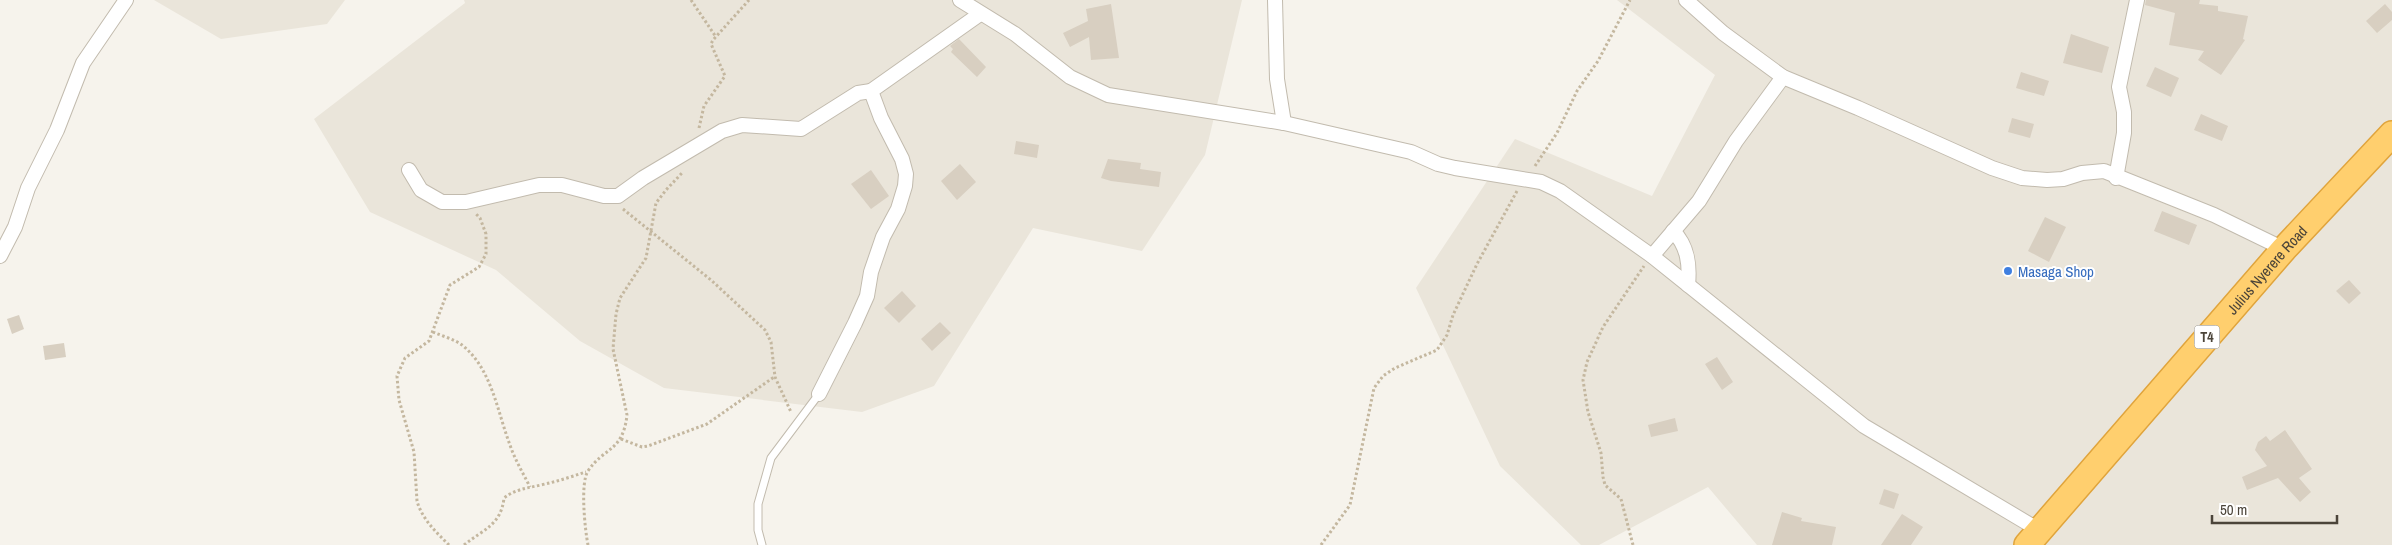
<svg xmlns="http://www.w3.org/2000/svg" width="2392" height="545" font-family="'Archivo Narrow',sans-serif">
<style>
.residential{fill:#eae5da}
.building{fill:#d8cfc1}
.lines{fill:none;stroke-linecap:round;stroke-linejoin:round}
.lane-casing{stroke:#c2bbae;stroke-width:9}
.street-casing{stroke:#c2bbae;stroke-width:16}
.highway-casing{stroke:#e0a43c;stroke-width:28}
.path{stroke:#c4b79f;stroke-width:3;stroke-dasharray:2.5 2.5;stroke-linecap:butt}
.lane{stroke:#fff;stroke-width:7}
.street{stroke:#fff;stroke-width:14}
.highway{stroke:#ffcf6e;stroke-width:25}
.shop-dot{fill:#3f7fe0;stroke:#fff;stroke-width:2}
.labels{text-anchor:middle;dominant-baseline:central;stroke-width:4;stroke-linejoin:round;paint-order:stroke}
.shield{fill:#fff;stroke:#817c74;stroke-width:1}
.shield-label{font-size:14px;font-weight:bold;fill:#4b4439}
.street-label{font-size:15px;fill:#4b4439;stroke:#fff}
.shop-label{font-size:15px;fill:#366cbe;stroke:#fff;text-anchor:start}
</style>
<rect width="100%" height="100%" fill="#f6f3ec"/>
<g class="residential">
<path d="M154 0H345L327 24 221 39Z"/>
<path d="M464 0H1242L1205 155 1142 251 1033 228 934 386 862 412 664 388 580 341 496 270 370 212 314 119 465 3Z"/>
<path d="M1617 0H2392V545H1757L1708 487 1599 545H1581L1500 466 1416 288 1515 139 1652 196 1715 75Z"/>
</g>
<g class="building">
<path d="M2146 0H2200L2199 4 2218 6V11L2248 16 2243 39 2245 40 2221 75 2198 60 2204 51 2169 45 2175 13 2145 5Z"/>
<path d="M1111 4 1119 58 1091 60 1089 37 1070 47 1063 33 1088 21 1086 9Z"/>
<path d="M2385 4 2392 12V20L2377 33 2366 21Z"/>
<path d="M2071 34 2109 47 2102 73 2063 63Z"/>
<path d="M959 39 986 67 977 77 951 52 953 49 950 46Z"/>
<path d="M2155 67 2179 78 2171 97 2146 86Z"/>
<path d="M2021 72 2049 81 2044 96 2016 88Z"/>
<path d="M2201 114 2228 126 2222 141 2194 130Z"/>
<path d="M2012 118 2034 124 2030 138 2008 132Z"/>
<path d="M1016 141 1039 145 1037 158 1014 154Z"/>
<path d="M1108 159 1141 163 1140 169 1161 172 1159 187 1111 181 1101 178Z"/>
<path d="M960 164 976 182 957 200 941 181Z"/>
<path d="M871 170 889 196 871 209 851 184Z"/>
<path d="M2162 211 2197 225 2189 245 2154 231Z"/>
<path d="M2045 217 2066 227 2049 262 2028 251Z"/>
<path d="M2349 280 2361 293 2349 304 2336 291Z"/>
<path d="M902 291 916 306 899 323 884 308Z"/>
<path d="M19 315 24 329 12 334 7 319Z"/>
<path d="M940 322 951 333 932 351 921 339Z"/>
<path d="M64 343 66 357 45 360 43 346Z"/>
<path d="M1717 357 1733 382 1722 390 1705 364Z"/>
<path d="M1675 418 1678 431 1651 437 1648 425Z"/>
<path d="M2285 430 2312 469 2299 478 2311 492 2300 502 2278 478 2247 490 2242 477 2267 466 2255 450 2258 442 2266 436 2270 441Z"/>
<path d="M1884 489 1899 494 1894 509 1879 504Z"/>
<path d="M1782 512 1802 518 1801 521 1836 527 1832 545H1772Z"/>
<path d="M1902 514 1923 527 1911 545H1881Z"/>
</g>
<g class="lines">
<g class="lane-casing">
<path id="lane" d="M762 545 758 530V504L771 458 819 394"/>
</g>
<g class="street-casing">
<g id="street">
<path d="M960 0 1015 34 1070 77 1108 95 1284 123 1411 152 1438 164 1455 168 1541 182 1560 191 1652 256 1864 426 2039 530"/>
<path d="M1275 0 1277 79 1284 123"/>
<path d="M1686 0 1723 33 1783 77 1858 108 1992 168 2022 178 2047 180 2063 179 2082 173 2104 171 2214 215 2284 249"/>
<path d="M409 170 421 190 442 202H466L539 185H562L604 196H618L643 178 722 131 742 125 801 129 858 93 871 91"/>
<path d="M2116 178 2124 133V112L2119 87 2137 0"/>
<path d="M1673 231C1688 246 1690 265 1688 285"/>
<path d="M0 256 15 227 28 188 57 130 83 63 126 0"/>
<path d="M1652 256 1699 201 1736 141 1783 77"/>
<path d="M819 394 855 323 867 296 871 272 883 237 898 209 905 186 906 174 902 159 881 118 871 91 980 14"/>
</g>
</g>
<g class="highway-casing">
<g id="highway">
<path id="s1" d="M2027 545 2284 249 2392 134"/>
</g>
</g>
<g class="path">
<path d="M691 0 716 37"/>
<path d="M699 128 704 106 725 76 711 44 713 40 749 0"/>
<path d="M1535 166 1557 133 1577 91 1598 61 1630 0"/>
<path d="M623 209 711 280 765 330 771 342 775 377 791 412"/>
<path d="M433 332C442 336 454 339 462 345 492 369 497 411 510 445 515 460 523 473 530 487"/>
<path d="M621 439 642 447 648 446 707 424 774 377"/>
<path d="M449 545C436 532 422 519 417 501L414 452 399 400 397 376 405 358 429 341 450 285 479 267 486 254V234L480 218 476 214"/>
<path d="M464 545C484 529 501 525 504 498 517 488 530 488 545 484 559 481 573 476 586 472"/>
<path d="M588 545C585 530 580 483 588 471 604 447 623 452 627 415L613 349 616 314 620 298 646 258 656 203 666 190 682 173"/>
<path d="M1321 545 1350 505 1374 388 1383 376 1395 368 1437 350 1447 335 1453 315 1477 264 1517 191"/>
<path d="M1633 545 1621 499 1605 485 1603 477 1601 453 1588 412 1583 380 1587 362 1603 327 1644 266"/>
</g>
<use href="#lane" class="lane"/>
<use href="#street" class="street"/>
<use href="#highway" class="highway"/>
</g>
<circle class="shop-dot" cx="2008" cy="271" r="5"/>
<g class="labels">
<rect class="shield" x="2194.5" y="325.5" width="25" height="23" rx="4"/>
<g class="shield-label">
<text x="2207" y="337">T4</text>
</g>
<g class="street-label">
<text stroke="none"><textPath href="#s1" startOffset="365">Julius Nyerere Road</textPath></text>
</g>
<g class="shop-label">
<text x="2018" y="271">Masaga Shop</text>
</g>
</g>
<path d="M2212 515v8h125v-8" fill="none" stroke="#4b4439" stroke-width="2.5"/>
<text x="2220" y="515" font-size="15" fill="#4b4439" stroke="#ffffff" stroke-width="4" paint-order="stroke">50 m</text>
</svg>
